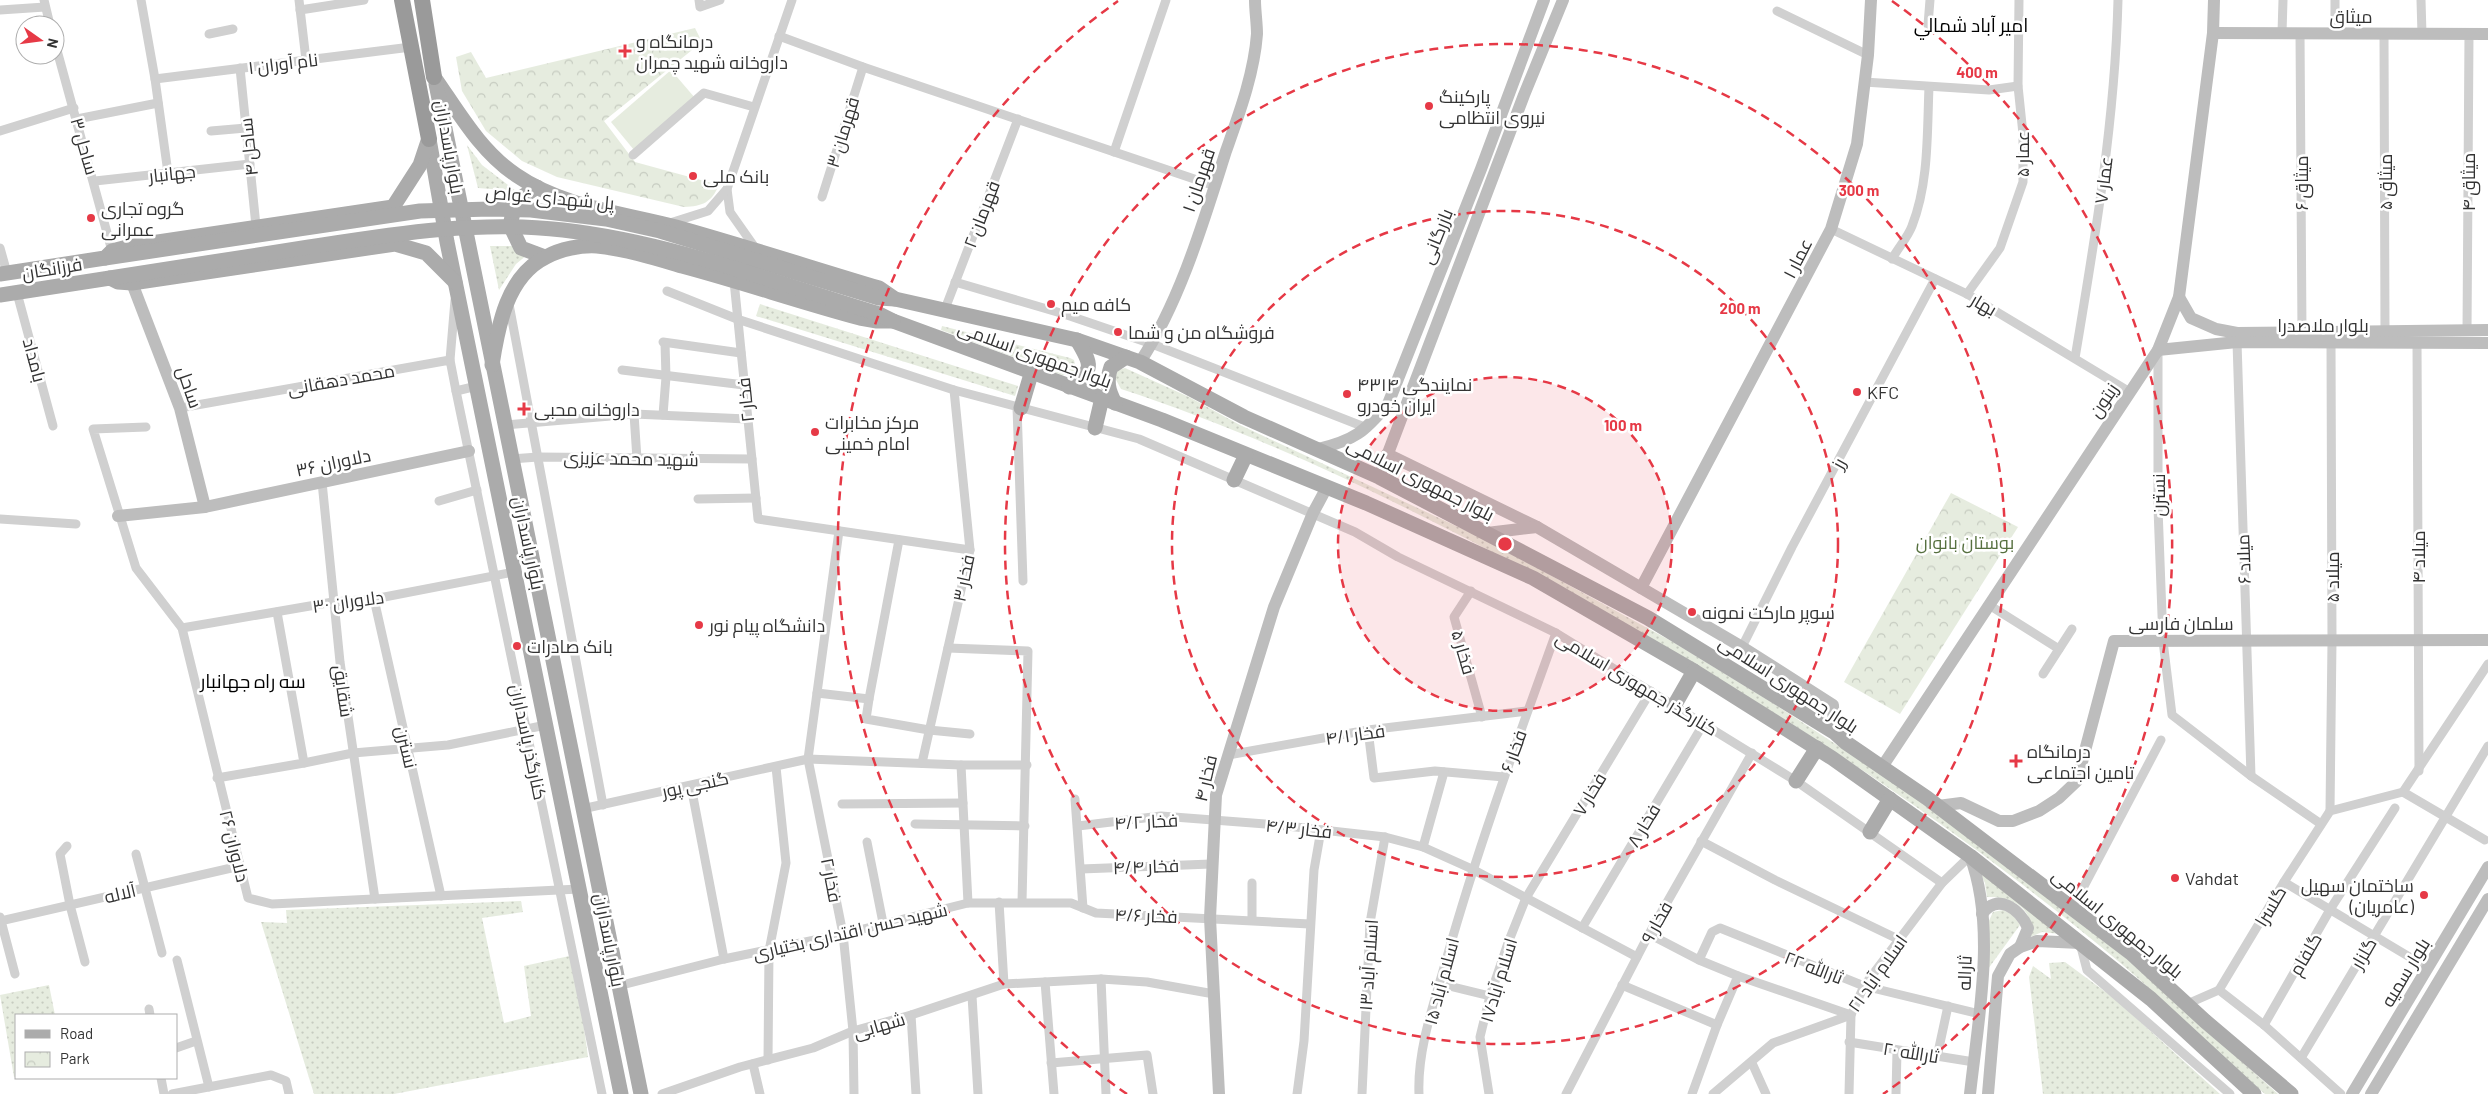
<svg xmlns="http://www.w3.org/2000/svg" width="2488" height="1094" font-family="Barlow,Cairo,sans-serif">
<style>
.grass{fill:url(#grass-dots)}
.park{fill:url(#park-crowns)}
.pitch{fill:#e6ecdf}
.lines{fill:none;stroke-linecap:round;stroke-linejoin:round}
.street{stroke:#d0d0d0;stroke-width:9}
.secondary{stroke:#bdbdbd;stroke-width:12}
.primary{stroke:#ababab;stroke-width:15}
.highway{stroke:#9a9a9a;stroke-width:16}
.primary-bridge{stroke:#ababab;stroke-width:15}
.ring{fill:none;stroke:#e63946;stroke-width:2.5;stroke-dasharray:9 6}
.poi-dot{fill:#e63946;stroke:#fff;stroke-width:2}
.labels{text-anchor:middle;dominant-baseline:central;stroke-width:5;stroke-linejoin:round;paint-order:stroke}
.street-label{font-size:18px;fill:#333;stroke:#fff}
.poi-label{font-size:18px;fill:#333;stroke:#fff;text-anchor:start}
.park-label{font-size:18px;fill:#56703f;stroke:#fff}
.neighbourhood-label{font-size:19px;fill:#000;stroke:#fff}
.centre{fill:#e63946;stroke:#fff;stroke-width:2.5}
.ring-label{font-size:15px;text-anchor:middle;font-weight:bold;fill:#e63946;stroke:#fff;stroke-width:5;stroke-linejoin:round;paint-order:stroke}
</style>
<defs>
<pattern id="grass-dots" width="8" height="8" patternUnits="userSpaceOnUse" patternTransform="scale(1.25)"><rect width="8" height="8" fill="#e6ecdf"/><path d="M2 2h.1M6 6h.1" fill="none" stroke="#c6cbc0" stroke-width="1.8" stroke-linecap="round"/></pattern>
<pattern id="park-crowns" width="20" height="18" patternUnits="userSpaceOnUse" patternTransform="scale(1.25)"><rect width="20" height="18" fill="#e6ecdf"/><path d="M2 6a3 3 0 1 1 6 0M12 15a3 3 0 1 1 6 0" fill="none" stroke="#c6cbc0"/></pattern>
</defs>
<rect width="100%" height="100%" fill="#fff"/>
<g class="grass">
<path d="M467 145 482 165 516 191 478 188Z"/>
<path d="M490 246H538L516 264 499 290Z"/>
<path d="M760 304 1018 386 1015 396 756 316Z"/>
<path d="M942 326 1070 358 1074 360 1076 368 1072 374 1062 375 941 330Z"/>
<path d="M1125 368 1189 397 1240 425 1484 539 1673 642 1771 702 1886 777 1975 841 2120 953 2278 1094H2265C2217 1053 2172 1008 2124 966 2091 938 2057 911 2023 885 1876 772 1717 674 1554 585 1415 510 1271 438 1121 389L1115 378 1118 370Z"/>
<path d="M1978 869 2060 934 2042 932 2030 937C2036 909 2012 896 1987 897L1985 883Z"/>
<path d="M521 901 523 912 482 918 504 1023 531 1016 524 966 574 955 588 1057 394 1094H314L261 922 287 923 286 910Z"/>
<path d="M2003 910 2013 915 2020 925 1988 969V923L1993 912Z"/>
<path d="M2065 962 2115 999 2220 1094H2043L2029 977 2033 966 2051 979 2049 963Z"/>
<path d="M49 985 55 1015H16V1076L14 1077 0 995Z"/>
</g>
<g class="park">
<path d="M695 28 702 42 604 121 635 162 719 185C711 203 703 206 684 207L557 177 522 161 486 131 462 91 456 57 471 52 486 78Z"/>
<path d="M1951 493 2018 527 1900 714 1844 682Z"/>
</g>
<path class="pitch" d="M671 70 695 98 634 150 611 122Z"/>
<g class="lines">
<g class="street">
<path d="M44 0 50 25"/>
<path d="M141 0 155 79 168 173"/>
<path d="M299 0 306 60"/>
<path d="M699 0 700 7 720 0"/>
<path d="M2421 0 2422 34"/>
<path d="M0 10 45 7"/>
<path d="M300 10 364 0"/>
<path d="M1777 11 1868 55"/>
<path d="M1928 25 1930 0"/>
<path d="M2282 33 2283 0"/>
<path d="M2300 33 2302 333"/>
<path d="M2335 33V0"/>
<path d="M209 34 233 29"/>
<path d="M2384 34 2385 331"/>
<path d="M779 36 863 67 1215 186"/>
<path d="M55 43 112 251"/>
<path d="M240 68 256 226"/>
<path d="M155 79 411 47"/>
<path d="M1864 82 1989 90 2018 86"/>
<path d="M77 119 158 103"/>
<path d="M0 131 74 108"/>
<path d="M211 131 246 128"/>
<path d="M1114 152 1166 0"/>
<path d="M633 155 704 93 754 107"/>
<path d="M95 181 250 164"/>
<path d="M727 189 730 212 756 249"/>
<path d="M822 197 863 67"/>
<path d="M670 223 708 211 727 189 792 0"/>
<path d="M1831 229 1967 294 2130 392"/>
<path d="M0 248 7 273"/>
<path d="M1892 259C1898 248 1908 237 1912 226 1929 183 1927 133 1929 87"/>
<path d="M734 281 758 519 970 550"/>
<path d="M955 282 1064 314 1152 344 1367 428"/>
<path d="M667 291 737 319 954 390 1139 439 1355 532 1398 557 1556 633 1796 781 1942 883"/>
<path d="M17 293 53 426"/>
<path d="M1967 294 2000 248 2023 182V134L2018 86 2019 0"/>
<path d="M509 304 603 805"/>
<path d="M945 309 1018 119"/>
<path d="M2467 331 2469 34"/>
<path d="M663 342 741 353"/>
<path d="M2237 342 2251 776"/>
<path d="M2417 343 2419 771"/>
<path d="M2158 350V508L2163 641 2172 715 2251 776 2321 824"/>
<path d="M2075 358C2095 239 2115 120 2118 0"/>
<path d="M450 360 455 300"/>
<path d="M622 370 744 385"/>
<path d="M456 391 602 1094"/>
<path d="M1017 407 1023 581"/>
<path d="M180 408 450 360 456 391 477 386"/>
<path d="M634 414 637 459"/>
<path d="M663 415 666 377 665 343"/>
<path d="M504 425 634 414 747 419"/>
<path d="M146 427 93 429 136 568 182 628 248 898 272 904 579 889"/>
<path d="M511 459 538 457 752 459"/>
<path d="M322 482 340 662 375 899"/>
<path d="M698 499 756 498"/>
<path d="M439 501 477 490"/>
<path d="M0 519 76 524"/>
<path d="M839 531 808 759 843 934 853 1031 854 1094"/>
<path d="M1471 591 1454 617 1482 717"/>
<path d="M374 599 441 896"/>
<path d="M1989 605 2059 649"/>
<path d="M182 628 333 602 374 599 514 572"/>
<path d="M1742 647 1792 547 1935 279"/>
<path d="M948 648 1028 651 1022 902"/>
<path d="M2043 674 2072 629"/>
<path d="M817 693 869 699 899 540"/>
<path d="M869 699 866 719 929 730 970 734"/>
<path d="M1368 730 1374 778 1435 771 1504 777"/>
<path d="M1228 755 1368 730 1527 711"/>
<path d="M304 763 353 753 448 745 546 725"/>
<path d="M922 763 970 550 954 390"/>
<path d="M961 765 968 903"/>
<path d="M217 778 304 763 277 612"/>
<path d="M691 786 724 959"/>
<path d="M2403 792 2488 664"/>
<path d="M2403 792 2485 840"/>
<path d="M1075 799 1083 908"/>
<path d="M842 804 963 803"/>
<path d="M582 809 808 759 961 765H1027"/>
<path d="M2330 811 2332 641 2331 342"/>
<path d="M915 824 1025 826"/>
<path d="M1078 826 1161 816 1278 825 1385 837 1423 847 1472 869 1637 957"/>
<path d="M1701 841 1775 880 1900 940"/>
<path d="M867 842 883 923"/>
<path d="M67 846 60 854 70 905 85 962"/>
<path d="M1423 847 1444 772"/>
<path d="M136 854 162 953"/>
<path d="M1081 869 1211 864"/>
<path d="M2284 882 2428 968"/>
<path d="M999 902 1004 984"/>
<path d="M2072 909 2161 740"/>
<path d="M0 917 15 974"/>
<path d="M1252 920V883"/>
<path d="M0 921 240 866"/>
<path d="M1582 928 1704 723"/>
<path d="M1649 934 1699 960 1738 976 1717 1025 1692 1094"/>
<path d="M2080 943 2087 970 2230 1094"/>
<path d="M177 960 209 1087"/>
<path d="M1699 960 1712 932 1720 928 1864 986 1980 1014"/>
<path d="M1738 976 1851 1015 1849 1094"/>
<path d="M1101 979 1106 1094"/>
<path d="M1045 982 1054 1094"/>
<path d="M1622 985 1717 1025"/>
<path d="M618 986 724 959 843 934 968 903H1071L1096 913 1310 924"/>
<path d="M1449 986 1490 996"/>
<path d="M2219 990 2284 882 2330 811 2403 792"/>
<path d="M2219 990 2264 1025 2341 1094"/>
<path d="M972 996 978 1094"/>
<path d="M2187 1004 2219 990"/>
<path d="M149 1009 150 1015"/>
<path d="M911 1015 916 1094"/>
<path d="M2264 1025 2331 908 2395 808"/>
<path d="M1849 1042 1974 1062"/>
<path d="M176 1048 196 1041"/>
<path d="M1937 1057 1948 1006"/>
<path d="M2301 1058 2488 746"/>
<path d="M768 1060 769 951 786 863 776 767"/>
<path d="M1051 1063 1147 1055 1153 1094"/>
<path d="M1752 1063 1766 1094"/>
<path d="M753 1064 760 1094"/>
<path d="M161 1078 164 1094"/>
<path d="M172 1094 271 1075 286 1081 289 1094"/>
<path d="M662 1094 740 1067 813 1048 853 1031 911 1015 1004 984 1101 979 1147 982 1214 994"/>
<path d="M1297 1094 1304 1041 1314 870 1321 830"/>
<path d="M1362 1094 1370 923 1385 837"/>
<path d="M1419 1094C1417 1049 1435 1000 1447 957 1478 847 1517 741 1556 633"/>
<path d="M1489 1094 1480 1037 1490 996 1508 943 1526 898 1651 691"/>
<path d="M1566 1094 1649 934 1752 753"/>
<path d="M1713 1094 1773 1043 1851 1015 1864 986 1942 883 1970 856"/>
<path d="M1896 1094 1897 1051"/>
</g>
<g class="secondary">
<path d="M2213 33 2488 34"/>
<path d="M132 283 180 408 205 507"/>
<path d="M2179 297 2191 318 2216 329 2237 333 2488 330"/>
<path d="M2158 350 2237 342 2488 343"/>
<path d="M1140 362C1180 302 1204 220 1226 151 1239 114 1254 74 1257 34 1257 23 1255 11 1255 0"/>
<path d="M1318 449C1355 440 1364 432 1388 404L1481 169 1544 0"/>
<path d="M1387 454 1537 527"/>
<path d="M1379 477 1524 95 1563 0"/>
<path d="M118 516 205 507 469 451"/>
<path d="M1487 533 1537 527 1742 647 1833 705 1834 732"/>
<path d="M1641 588 1831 229 1857 144 1868 55 1871 0"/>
<path d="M1882 767 2158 350 2179 297 2213 33 2214 0"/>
<path d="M1938 806 1961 803 1999 821H2013L2039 811 2059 798 2077 781 2114 641 2488 640"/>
<path d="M1970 856C1997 928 1978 1019 1970 1094"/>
<path d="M1982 914C1997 892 2020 909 2028 928L2020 947"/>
<path d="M1219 1094 1210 918 1216 795 1274 607 1313 513 1327 487"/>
<path d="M1988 1094 1998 976 2010 954 2020 947 2037 941 2080 943"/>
<path d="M2352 1094 2488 867"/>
<path d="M2371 1094 2488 899"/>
</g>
<g class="primary">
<path d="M434 77C458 111 480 151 516 175 562 207 623 213 676 227 744 246 812 268 879 288L895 299 1077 340 1140 362 1244 417 1379 477 1648 618 1834 732 1845 742 1927 798 2131 953 2205 1021 2291 1094"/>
<path d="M436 84 641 1094"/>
<path d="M429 139 447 242 621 1094"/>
<path d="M537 187 516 201 510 225 521 248 545 257"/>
<path d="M0 274 105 258 112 251 131 246 393 207 420 165 428 141"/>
<path d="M0 295 110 278 118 282 132 283 395 244 426 253 455 282"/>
<path d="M492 365C498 326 507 276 546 257 560 249 581 245 597 246 626 249 655 258 682 266 742 282 800 302 860 318L877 321H893L1162 420 1366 503 1533 578 1694 671 1832 758 1970 856 2151 999 2254 1094"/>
<path d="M1069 387C1095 370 1092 365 1077 340"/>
<path d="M1115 403C1108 390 1106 381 1111 367L1126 357"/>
<path d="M1021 408 1031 374"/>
<path d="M1095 428 1102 398"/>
<path d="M1234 480 1246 455"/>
<path d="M1674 706 1694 671"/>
<path d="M1796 781 1817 748"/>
<path d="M1870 832 1890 799"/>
</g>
<g class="highway">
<path d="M402 0 429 139"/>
<path d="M422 0 434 77"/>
</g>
<g class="primary-bridge">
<path d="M105 258 420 211 490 209 531 210 606 219 660 231 879 298 895 299"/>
<path d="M110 278C176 268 243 257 309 247 393 234 478 220 563 230 670 242 776 283 879 314L893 321"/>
</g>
</g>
<circle cx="1505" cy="544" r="167" fill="#e63946" fill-opacity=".12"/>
<g class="ring">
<circle cx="1505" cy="544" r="167"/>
<circle cx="1505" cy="544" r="333"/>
<circle cx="1505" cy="544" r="500"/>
<path d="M1127 1094A667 667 0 0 1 1118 1M1892 1A667 667 0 0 1 1883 1094"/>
</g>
<g class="poi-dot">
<path d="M622.5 43.5h5v5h5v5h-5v5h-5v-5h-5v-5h5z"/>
<circle cx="1429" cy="106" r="5"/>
<circle cx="693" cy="176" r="5"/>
<circle cx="91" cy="218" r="5"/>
<circle cx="1051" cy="304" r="5"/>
<circle cx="1118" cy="332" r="5"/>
<circle cx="1857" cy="392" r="5"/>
<circle cx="1347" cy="394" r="5"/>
<path d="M521.5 401.5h5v5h5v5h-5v5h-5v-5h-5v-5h5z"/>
<circle cx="815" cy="432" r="5"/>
<circle cx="1692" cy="612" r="5"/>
<circle cx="699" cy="625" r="5"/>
<circle cx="517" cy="646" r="5"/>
<path d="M2013.5 753.5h5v5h5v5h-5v5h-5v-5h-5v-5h5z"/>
<circle cx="2175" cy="878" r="5"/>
<circle cx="2424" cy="895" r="5"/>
</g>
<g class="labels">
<g class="street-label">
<text x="2351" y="16">میثاق</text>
<text transform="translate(283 63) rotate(-7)">نام آوران ۱</text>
<text transform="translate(842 132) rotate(-73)">قهرمان ۳</text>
<text transform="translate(85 146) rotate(74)">ساحل ۳</text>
<text transform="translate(248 147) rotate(-96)">ساحل ۴</text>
<text transform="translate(450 147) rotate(80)">بلوار پاسداران</text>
<text transform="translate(2022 154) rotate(-90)">عمار ۵</text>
<text transform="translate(172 173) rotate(-6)">جهانبار</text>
<text transform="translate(1198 180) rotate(-71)">قهرمان ۱</text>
<text transform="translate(2103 180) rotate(-83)">عمار ۷</text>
<text transform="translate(2385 182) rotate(-90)">میثاق ۵</text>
<text transform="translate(2468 182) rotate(-90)">میثاق ۴</text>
<text transform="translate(2301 183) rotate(-90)">میثاق ۶</text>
<text transform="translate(550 197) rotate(5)">پل شهدای غواص</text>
<text transform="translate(981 214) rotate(-69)">قهرمان ۲</text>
<text transform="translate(1436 236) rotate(-68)">بازرگانی</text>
<text transform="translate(1797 258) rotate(-63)">عمار ۱</text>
<text transform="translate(52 268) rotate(-9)">فرزانگان</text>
<text transform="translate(1984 304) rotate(30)">بهار</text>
<text x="2323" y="325">بلوار ملاصدرا</text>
<text transform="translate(1035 354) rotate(20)">بلوار جمهوری اسلامی</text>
<text transform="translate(35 360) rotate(75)">بامداد</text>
<text transform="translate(341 379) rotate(-10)">محمد دهقانی</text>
<text transform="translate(190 387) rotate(71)">ساحل</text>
<text transform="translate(745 400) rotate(-96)">فخار ۲</text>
<text transform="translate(2103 400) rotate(-56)">زیتون</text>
<text transform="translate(631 458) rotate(1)">شهید محمد عزیزی</text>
<text transform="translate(333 462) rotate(-12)">دلاوران ۳۶</text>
<text transform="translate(1838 463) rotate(-61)">رز</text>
<text transform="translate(1421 479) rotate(27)">بلوار جمهوری اسلامی</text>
<text transform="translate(2158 495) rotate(-90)">نسترن</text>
<text transform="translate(529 543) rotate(78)">بلوار پاسداران</text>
<text transform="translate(2418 557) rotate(-90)">میلاد ۴</text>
<text transform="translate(2243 559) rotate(-92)">میلاد ۶</text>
<text transform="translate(2332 577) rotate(-90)">میلاد ۵</text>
<text transform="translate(963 578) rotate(-78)">فخار ۳</text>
<text transform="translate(348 601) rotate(-8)">دلاوران ۳۰</text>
<text x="2181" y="623">سلمان فارسی</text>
<text transform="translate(1464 652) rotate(74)">فخار ۵</text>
<text transform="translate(1637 683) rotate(31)">کنارگذر جمهوری اسلامی</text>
<text transform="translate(1789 684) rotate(33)">بلوار جمهوری اسلامی</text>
<text transform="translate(344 691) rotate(82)">شقایق</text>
<text transform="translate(1355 734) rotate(-8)">فخار ۴/۱</text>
<text transform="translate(529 742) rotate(78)">کنارگذر پاسداران</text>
<text transform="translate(407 747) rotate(77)">نسترن</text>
<text transform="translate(1513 751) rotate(-70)">فخار ۶</text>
<text transform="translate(1205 778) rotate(-77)">فخار ۴</text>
<text transform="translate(695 784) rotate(-12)">گنجی پور</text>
<text transform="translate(1589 794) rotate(-59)">فخار ۷</text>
<text transform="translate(1146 821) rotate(-3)">فخار ۴/۲</text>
<text transform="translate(1643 825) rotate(-59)">فخار ۸</text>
<text transform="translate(1299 828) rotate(6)">فخار ۴/۳</text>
<text transform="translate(235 846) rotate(76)">دلاوران ۲۶</text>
<text transform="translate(1146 866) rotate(-2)">فخار ۴/۴</text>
<text transform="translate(832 880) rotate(79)">فخار ۲</text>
<text transform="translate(120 893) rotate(-13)">آلاله</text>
<text transform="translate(2270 906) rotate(-59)">گلسرا</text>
<text transform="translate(1146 915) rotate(2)">فخار ۴/۶</text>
<text transform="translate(1656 922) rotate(-61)">فخار ۹</text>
<text transform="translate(2118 923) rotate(39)">بلوار جمهوری اسلامی</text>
<text transform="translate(850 931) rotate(-13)">شهید حسن اقتداری بختیاری</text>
<text transform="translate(610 940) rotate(79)">بلوار پاسداران</text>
<text transform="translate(2363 953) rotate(-60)">گلزار</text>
<text transform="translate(2305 954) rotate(-60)">گلفام</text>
<text transform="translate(1368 965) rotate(-86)">اسلام آباد ۱۳</text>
<text transform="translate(1814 967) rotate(21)">ثارالله ۲۲</text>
<text transform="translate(2405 972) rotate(-59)">بلوار سمیه</text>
<text transform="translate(1877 973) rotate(-55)">اسلام آباد ۲۱</text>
<text transform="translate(1964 973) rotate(-88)">ثاراله</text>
<text transform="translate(1498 980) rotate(-73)">اسلام آباد۱۷</text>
<text transform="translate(1441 981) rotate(-75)">اسلام آباد ۱۵</text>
<text transform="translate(879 1025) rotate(-16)">شهابی</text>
<text transform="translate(1911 1052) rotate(9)">ثارالله ۲۰</text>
</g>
<g class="poi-label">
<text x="636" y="41">درمانگاه و<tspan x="636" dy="21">داروخانه شهید چمران</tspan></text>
<text x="1439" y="96">پارکینگ<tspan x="1439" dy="21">نیروی انتظامی</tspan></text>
<text x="703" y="176">بانک ملی</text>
<text x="101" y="208">گروه تجاری<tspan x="101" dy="21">عمرانی</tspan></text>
<text x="1061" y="304">کافه میم</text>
<text x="1128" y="332">فروشگاه من و شما</text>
<text x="1357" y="384">نمایندگی ۴۳۱۴<tspan x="1357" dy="21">ایران خودرو</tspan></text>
<text x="1867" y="392">KFC</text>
<text x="534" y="409">داروخانه محبی</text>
<text x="825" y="422">مرکز مخابرات<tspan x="825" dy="21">امام خمینی</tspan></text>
<text x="1702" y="612">سوپر مارکت نمونه</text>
<text x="709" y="625">دانشگاه پیام نور</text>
<text x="527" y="646">بانک صادرات</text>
<text x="2027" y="751">درمانگاه<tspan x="2027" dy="21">تامین اجتماعی</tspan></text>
<text x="2185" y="878">Vahdat</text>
<text x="2414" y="885" text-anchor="end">ساختمان سهیل<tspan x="2414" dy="21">(عامریان)</tspan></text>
</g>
<g class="park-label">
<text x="1965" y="542">بوستان بانوان</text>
</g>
<g class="neighbourhood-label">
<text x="1971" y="24">امیر آباد شمالي</text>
<text x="253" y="680">سه راه جهانبار</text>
</g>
</g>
<circle cx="1505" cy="544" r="8" class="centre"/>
<g class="ring-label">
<text x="1977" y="78">400 m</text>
<text x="1859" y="196">300 m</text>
<text x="1740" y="314">200 m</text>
<text x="1623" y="431">100 m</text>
</g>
<rect x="15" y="1014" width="162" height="65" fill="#ffffff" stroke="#adadad"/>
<rect x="25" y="1030" width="25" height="8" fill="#ababab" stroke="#adadad"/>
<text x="60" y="1039" font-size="15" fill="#333333">Road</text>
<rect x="25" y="1052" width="25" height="15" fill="url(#park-crowns)" stroke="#adadad"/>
<text x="60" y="1064" font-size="15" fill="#333333">Park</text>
<g transform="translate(40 40) rotate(104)"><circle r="24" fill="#ffffff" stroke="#adadad"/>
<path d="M0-4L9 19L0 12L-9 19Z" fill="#e63946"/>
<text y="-8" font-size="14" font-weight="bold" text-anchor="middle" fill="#333333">N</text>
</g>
</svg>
